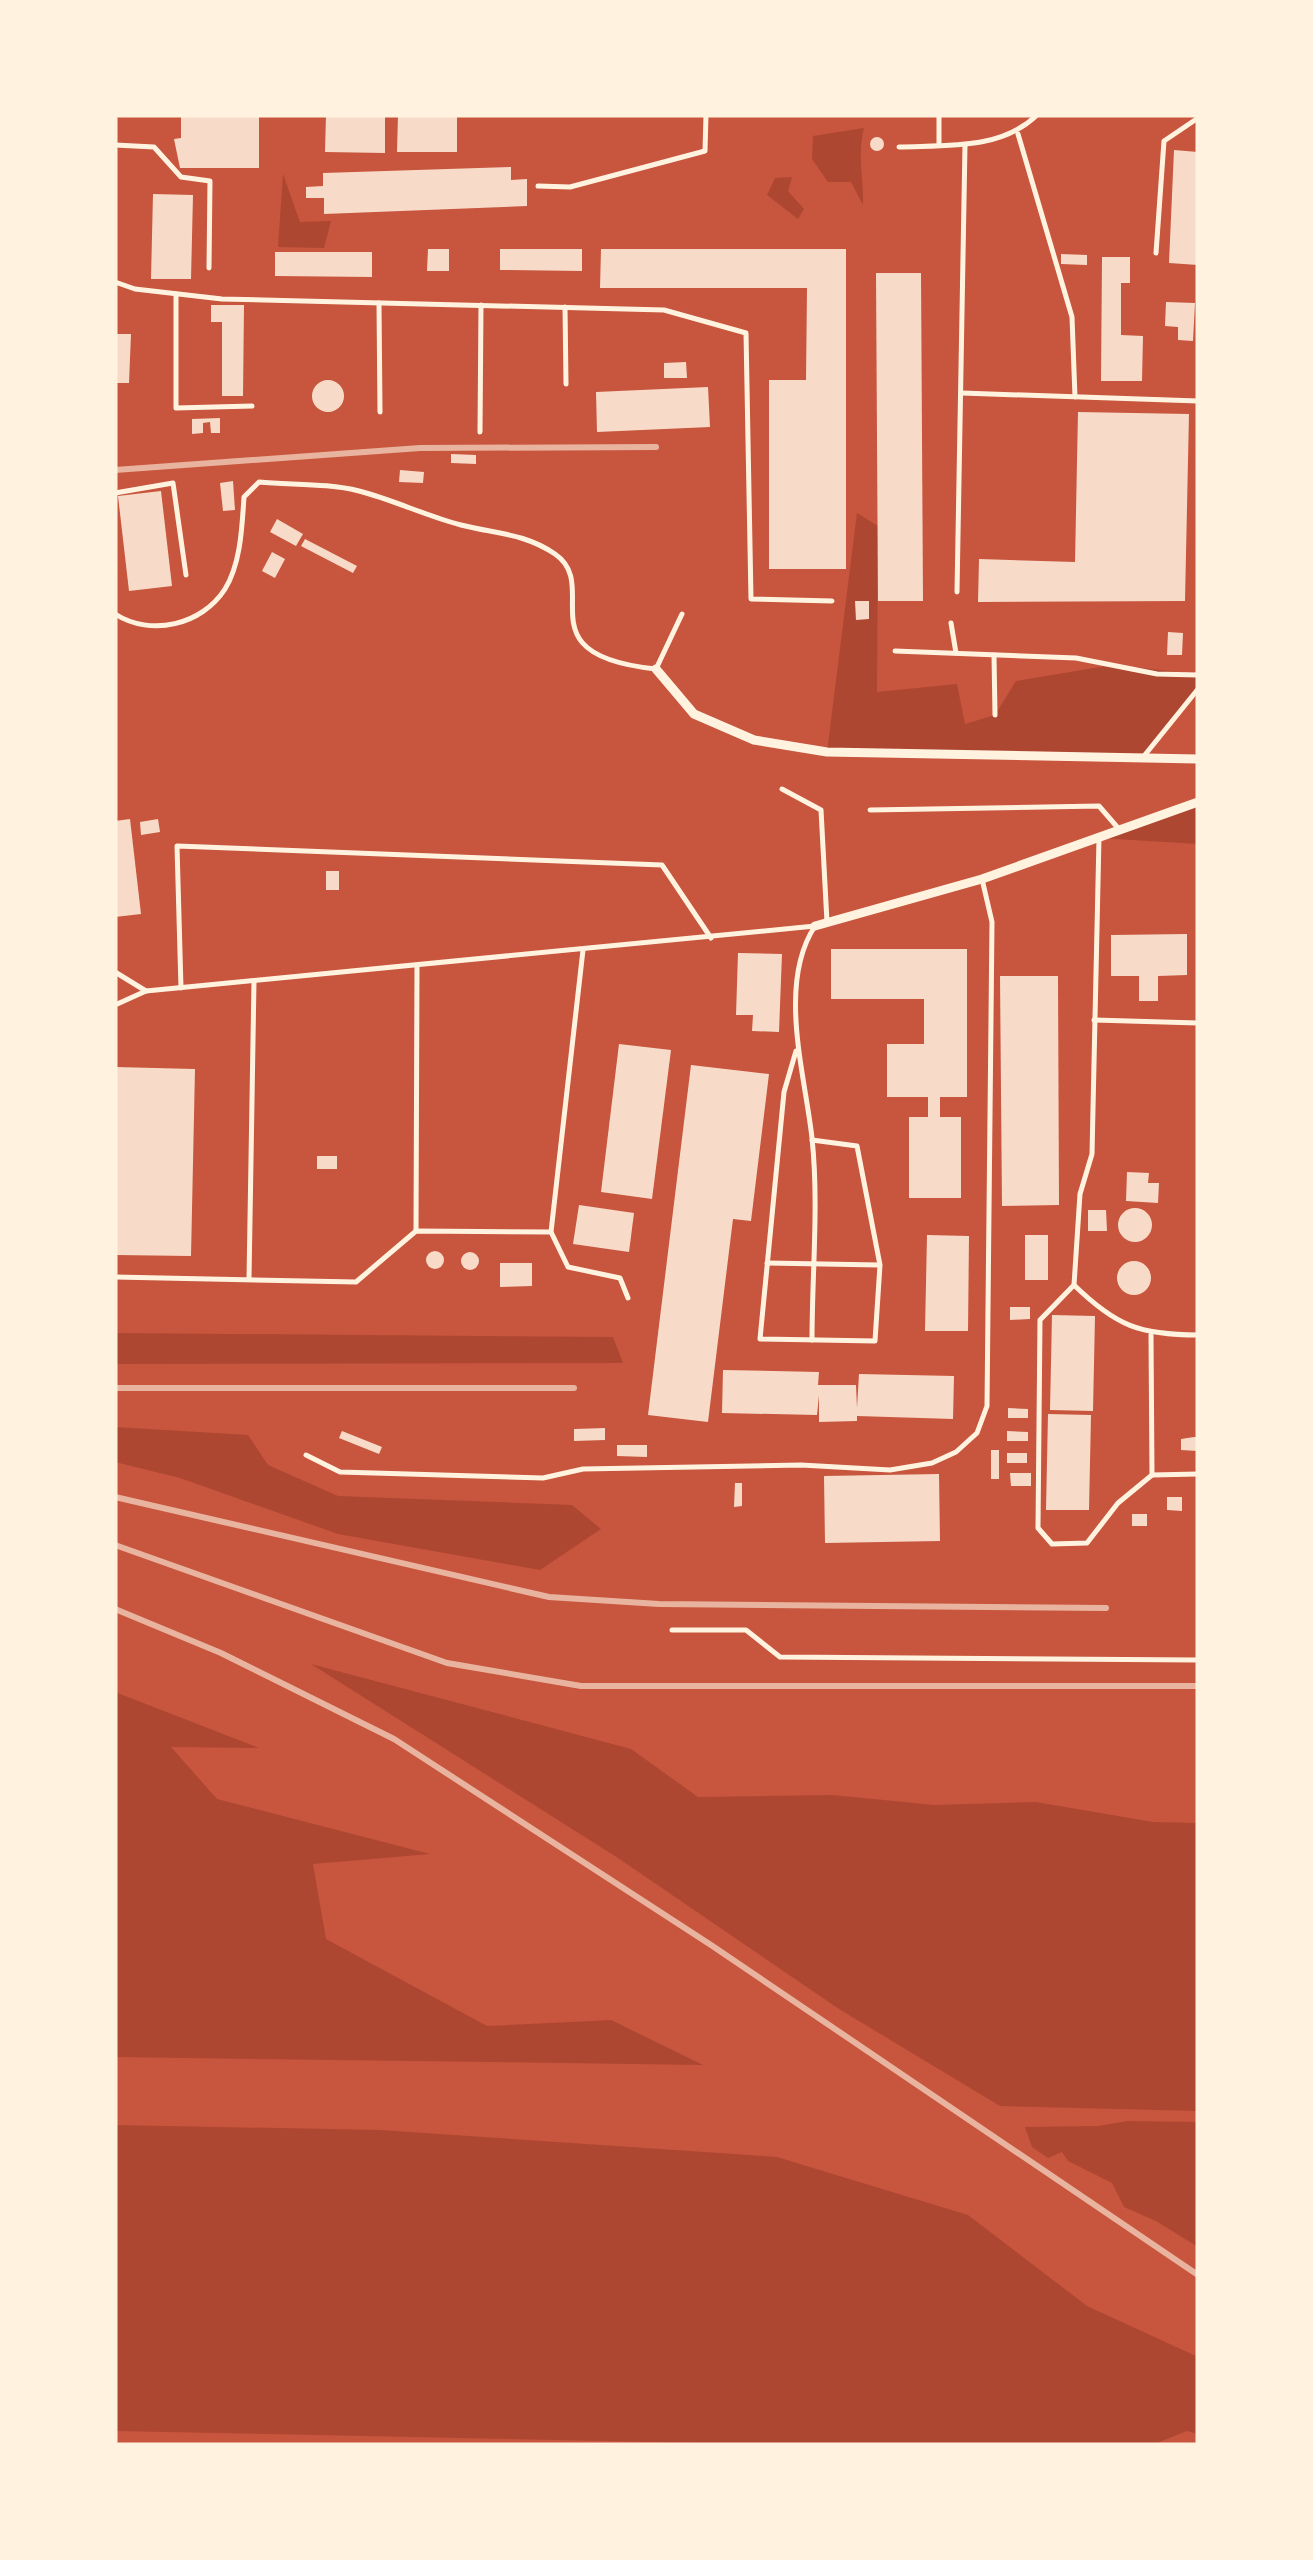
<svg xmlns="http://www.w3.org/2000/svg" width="1313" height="2560" font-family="'Noto Serif',serif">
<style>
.green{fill:#ae4732}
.building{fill:#f7dbc8}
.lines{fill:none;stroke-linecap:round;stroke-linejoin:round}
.service{stroke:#fff3e0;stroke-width:5}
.minor{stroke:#fff3e0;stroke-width:9}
.rail{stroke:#e9b49f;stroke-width:6}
</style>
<rect width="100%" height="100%" fill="#c8553d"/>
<g class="green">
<path d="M864 128C857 155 864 177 863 205L851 182H828L812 159 813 136Z"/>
<path d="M283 174 300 222 331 221 324 248 278 247Z"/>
<path d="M792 177 788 191 804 209 798 219 767 195 775 178Z"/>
<path d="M857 513 878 526 877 692 957 684 965 724 995 715 1016 681 1112 665 1198 674V689L1144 756 827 752Z"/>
<path d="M1198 802V844L1099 838Z"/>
<path d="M115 1333 613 1337 623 1363 115 1364Z"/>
<path d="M115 1427 248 1435 268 1465 338 1496 572 1505 601 1529 540 1570 338 1534 180 1478 115 1462Z"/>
<path d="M311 1664 631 1749 698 1797 832 1795 935 1805 1036 1802 1153 1822 1198 1823V2111L1000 2106 839 2009 618 1858Z"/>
<path d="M115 1692 259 1748 171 1747 217 1799 430 1854 313 1864 326 1939 487 2026 611 2020 703 2065 115 2057Z"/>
<path d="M1128 2121 1198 2122V2247L1156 2221 1124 2207 1112 2183 1068 2161 1062 2152 1048 2158 1032 2147 1025 2127 1098 2126Z"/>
<path d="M115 2125 380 2130 777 2157 968 2215 1087 2306 1198 2357V2434L1187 2431 1152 2445H807L115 2431Z"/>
</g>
<g class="building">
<path d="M181 115H259V168H180L174 139 181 138Z"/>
<path d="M326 115H385V153L325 152Z"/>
<path d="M398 115H457V152H397Z"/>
<circle cx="877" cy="144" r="7"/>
<path d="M1174 150 1198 152V265L1169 263Z"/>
<path d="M511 167V180L527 179V206L324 214V198H306V187L323 186V173Z"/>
<path d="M153 194 193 195 191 279H151Z"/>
<path d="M428 249H449V271H427Z"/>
<path d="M500 249H582V271L500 270Z"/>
<path d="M601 249H846V569H769V380H806L807 288H600Z"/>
<path d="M275 252H372V277L275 276Z"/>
<path d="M1061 254 1087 255V265L1061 264Z"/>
<path d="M1102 257H1130V283H1121V335L1143 336 1142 381H1101Z"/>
<path d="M876 273H921L923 601H878Z"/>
<path d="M1166 302 1195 303 1193 341 1178 340V327L1165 326Z"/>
<path d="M211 305H244L243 396H222V322H211Z"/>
<path d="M115 334H131L129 383H115Z"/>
<path d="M686 362 687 378H664V363Z"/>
<circle cx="328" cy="396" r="16"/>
<path d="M708 387 710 427 597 432 596 392Z"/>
<path d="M1078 412 1189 414 1185 601 978 602 979 559 1075 562Z"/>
<path d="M220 418V433H211L210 422 203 423V433L192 434V419Z"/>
<path d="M451 454 476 455V464L451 463Z"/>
<path d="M400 470 424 472 423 483 399 482Z"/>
<path d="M233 481 235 510 223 511 220 483Z"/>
<path d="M161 491 172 586 129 591 118 496Z"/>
<path d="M277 519 303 534 296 546 270 532Z"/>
<path d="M305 539 357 566 353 573 301 546Z"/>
<path d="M272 552 285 559 275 578 262 571Z"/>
<path d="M855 601H869V619L856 620Z"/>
<path d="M1168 632 1183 633 1182 655H1167Z"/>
<path d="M130 819 141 914 115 917V821Z"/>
<path d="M158 819 160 832 141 835 140 822Z"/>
<rect x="326" y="871" width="13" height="19"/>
<path d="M1187 934V975L1158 976V1001H1139V976H1111V935Z"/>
<path d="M831 949H967V1097H940V1117H961V1198H909V1117H928V1097H887V1044H924V999H831Z"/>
<path d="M738 953 782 954 779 1032 752 1031 753 1015H736Z"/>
<path d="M1000 976H1058L1059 1205 1002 1206Z"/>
<path d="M619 1044 671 1050 652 1199 601 1192Z"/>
<path d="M691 1065 769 1074 751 1221 733 1219 708 1422 648 1415Z"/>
<path d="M115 1067 195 1069 191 1256 115 1255Z"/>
<rect x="317" y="1156" width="20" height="13"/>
<path d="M1127 1172 1149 1173 1148 1183H1159L1158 1203 1126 1201Z"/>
<path d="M579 1205 634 1213 629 1252 573 1244Z"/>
<circle cx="1135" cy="1225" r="17"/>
<path d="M1088 1210H1106L1107 1231H1088Z"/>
<path d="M927 1235 969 1236 968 1331H925Z"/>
<rect x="1025" y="1235" width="23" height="45"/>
<circle cx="435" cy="1260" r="9"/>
<circle cx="470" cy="1261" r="9"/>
<circle cx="1134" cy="1278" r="17"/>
<path d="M500 1263H532V1286L500 1287Z"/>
<path d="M1010 1307H1030V1319L1010 1320Z"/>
<path d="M1052 1315 1095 1316 1093 1411 1050 1410Z"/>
<path d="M723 1370 819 1372 818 1385H856L857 1408 859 1374 954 1376 953 1419 857 1416V1421L819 1422V1395L817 1415 722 1413Z"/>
<path d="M1008 1408 1028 1409V1418H1008Z"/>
<path d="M1048 1414 1091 1415 1089 1510H1046Z"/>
<path d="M605 1428V1440L574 1441V1429Z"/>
<path d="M342 1431 382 1447 379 1454 339 1438Z"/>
<path d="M1007 1431 1028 1432V1441H1007Z"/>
<path d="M1194 1437H1198V1451L1181 1450V1439Z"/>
<path d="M617 1445H647V1457L617 1456Z"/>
<rect x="991" y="1450" width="8" height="29"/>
<rect x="1007" y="1453" width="20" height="10"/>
<path d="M1010 1473H1031V1486H1011Z"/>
<path d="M939 1474 940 1541 825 1543 824 1476Z"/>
<path d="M735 1483H742V1506L734 1507Z"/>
<path d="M1167 1497H1182V1511L1167 1510Z"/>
<rect x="1132" y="1514" width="15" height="12"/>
</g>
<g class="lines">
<g class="service">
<path d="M1018 134 1072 317 1075 397"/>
<path d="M115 145 154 147 181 177 210 181 209 268"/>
<path d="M939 145V115"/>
<path d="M899 147C947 145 1001 150 1037 115"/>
<path d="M538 186 570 187 705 151 706 115"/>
<path d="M1156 253 1164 141 1198 118"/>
<path d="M115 282 135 289 222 299 664 310 746 333 751 599 832 601"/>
<path d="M176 294V408L252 406"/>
<path d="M379 303 380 412"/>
<path d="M565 307 566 384"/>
<path d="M962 393 1198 401"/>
<path d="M480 432 481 305"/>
<path d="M115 493 173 483 186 575"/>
<path d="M957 592 965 145"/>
<path d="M115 614C151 637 202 625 225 589 241 563 242 526 244 497L259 482C291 485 328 483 359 491 394 500 426 516 461 525 496 534 524 533 555 554 603 587 521 655 656 669L682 614"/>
<path d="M951 623 956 653"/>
<path d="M895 651 1076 658 1157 674 1198 675"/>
<path d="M994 655 995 715"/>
<path d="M1144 756 1198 689"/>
<path d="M782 789 821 810 827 922"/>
<path d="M870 810 1099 806 1118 828"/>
<path d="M1099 838 1092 1154 1080 1194 1074 1285C1116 1326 1140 1335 1198 1335"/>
<path d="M115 972 146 991"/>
<path d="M181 988 177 846 662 865 711 938"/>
<path d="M115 1005 146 991 815 926"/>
<path d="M1094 1020 1198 1023"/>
<path d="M796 1051 784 1092 760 1339 875 1341 880 1265 857 1146 812 1140"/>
<path d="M416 1231 417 966"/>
<path d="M551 1232 568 1267 620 1278 628 1298"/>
<path d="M767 1263 879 1265"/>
<path d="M115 1277 356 1282 416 1231 551 1232 583 950"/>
<path d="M249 1279 254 981"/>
<path d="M1074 1285 1040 1320 1038 1528 1052 1544 1087 1543 1118 1503 1152 1475 1198 1474"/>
<path d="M1151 1335 1152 1475"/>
<path d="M812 1340C812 1274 819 1204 812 1138 805 1074 777 984 815 926"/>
<path d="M306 1455 340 1472 543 1478 583 1469 801 1465 890 1470 932 1463 956 1452 977 1433 987 1406 992 922 982 879"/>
<path d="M672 1630H746L780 1657 1198 1660"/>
</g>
<g class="minor">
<path d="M656 669 694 714 754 740 827 752 1198 759"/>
<path d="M815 926 982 879 1198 802"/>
</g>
<g class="rail">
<path d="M115 470 420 448 656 447"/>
<path d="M115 1388H574"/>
<path d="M115 1497 549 1597 659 1604 1106 1608"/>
<path d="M115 1545 447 1663 581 1686H1198"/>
<path d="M115 1609 221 1653 394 1739 711 1945 1198 2275"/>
</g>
</g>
<rect width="1313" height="2560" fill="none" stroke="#fff3e0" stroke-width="235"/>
</svg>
